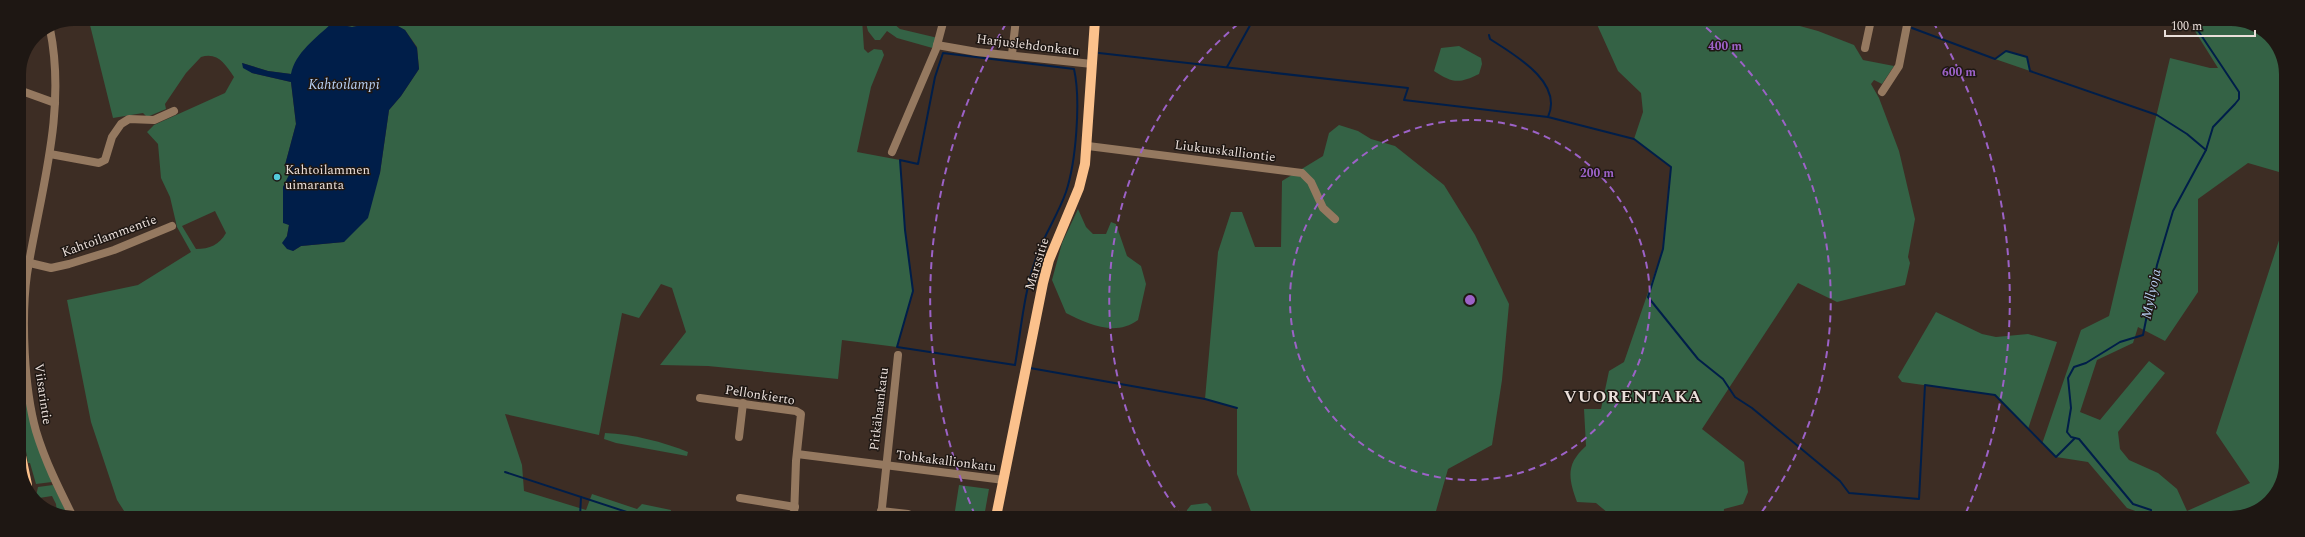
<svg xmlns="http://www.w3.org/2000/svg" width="2305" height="537" font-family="Spectral,serif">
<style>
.green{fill:#346245;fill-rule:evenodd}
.water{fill:#001e49}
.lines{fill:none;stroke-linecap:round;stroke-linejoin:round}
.stream{stroke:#001e49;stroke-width:2}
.minor{stroke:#957960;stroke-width:8}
.major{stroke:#fbc18c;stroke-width:10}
.ring{fill:none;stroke:#9c62c7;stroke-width:2;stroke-dasharray:7 5}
.poi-dot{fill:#53cbda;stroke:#1e1713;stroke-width:1.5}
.labels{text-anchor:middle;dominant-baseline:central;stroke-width:3;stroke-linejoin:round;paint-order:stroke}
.street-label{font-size:13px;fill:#eadfda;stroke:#1e1713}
.poi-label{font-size:13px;fill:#eadfda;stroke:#1e1713;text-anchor:start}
.water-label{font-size:14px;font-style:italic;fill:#b8d0f4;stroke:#1e1713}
.district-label{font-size:17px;font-weight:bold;letter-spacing:1px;fill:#eadfda;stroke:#1e1713}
.centre{fill:#9c62c7;stroke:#1e1713;stroke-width:2}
.ring-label{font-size:12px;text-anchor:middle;font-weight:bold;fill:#9c62c7;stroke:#1e1713;stroke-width:3;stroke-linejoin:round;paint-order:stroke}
</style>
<rect width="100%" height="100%" fill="#3d2d24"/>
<g class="green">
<path d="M75 19H862L864 49 868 53 874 49 882 50 884 55 871 87 857 152 900 160 905 230 913 291 897 347 842 340 838 379 708 366 660 365 686 332 672 288 661 284 639 318 622 313 599 435 505 414 522 465 524 491 586 510 592 494 637 509 642 504 671 510 670 517H128L117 500 91 422 67 300 138 285 191 252 177 227 170 197 161 178 158 144 147 132 154 125 225 93 234 77C225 64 218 52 201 57L186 73 165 104 166 109 147 117 143 113 113 118 89 21 57 26ZM387 20 405 30 417 47 419 69 401 96 389 110 380 173 344 242 301 246 293 251 287 236 289 225 283 222V187L289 175 285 165 296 124 291 82 252 73 242 63 268 71 291 74 332 23 352 27ZM215 211 226 233C219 245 210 249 196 249L182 226Z"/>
<path d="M865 19H888L900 29 938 38 936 49 897 38 887 31 880 40H875L868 31Z"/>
<path d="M1595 20H1778L1818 31 1854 45 1863 60 1894 66 1882 84 1874 80 1871 84 1879 98 1899 151 1915 219 1908 257 1910 263 1905 285 1837 302 1798 283 1702 429 1744 462 1748 492 1743 504 1724 509 1723 518H1614L1596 503 1577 502C1568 477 1566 464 1586 446L1584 409H1601L1609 371 1624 362 1663 249 1671 167 1634 139 1643 112 1641 93 1618 71Z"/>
<path d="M2188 20H2242L2272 38 2286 71V174L2248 163 2198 199V292L2165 341 2138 327 2133 343 2097 360 2080 412 2100 420 2149 361 2165 373 2118 432 2120 449 2129 460 2158 473 2177 489 2187 511 2250 483 2216 433 2285 222V474L2267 504 2231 518H2139L2141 513 2127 508 2088 462 2056 457 2042 444 2081 330 2109 316 2170 58 2210 68H2218Z"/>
<path d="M1459 46 1481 58 1482 64 1479 74C1459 84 1452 83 1434 71L1441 48Z"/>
<path d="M2006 51 2027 57 2030 71 1995 59Z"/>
<path d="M1339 125 1358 131 1371 139 1395 146 1444 185 1475 235 1509 304 1502 380 1492 445 1448 469 1434 518 1253 517 1237 474V408L1205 399 1218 252 1231 212H1242L1255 247H1281L1282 181 1323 156 1329 133Z"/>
<path d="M1078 209 1086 227 1093 234H1106L1111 222 1116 224 1127 256 1141 266 1146 284 1138 320C1115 337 1088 324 1066 313L1052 280 1062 243Z"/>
<path d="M19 281 23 289 25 382 52 482 36 484 30 463H28L19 409Z"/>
<path d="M1936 312 1982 334 1996 337 2028 334 2057 342 2028 429 1995 395 1902 382 1898 377Z"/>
<path d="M605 433C633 434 663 442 688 452L687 456 616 443 604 439Z"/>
<path d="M53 485 68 515V517L57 513 56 504 52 496 39 498 44 506 35 501 38 487Z"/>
<path d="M959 485 989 489 984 517H954Z"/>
<path d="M1207 503 1211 507 1212 514 1210 517H1186L1187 510 1191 505Z"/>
</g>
<path class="water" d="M387 20 405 30 417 48 419 69 401 96 389 110 380 173 368 218 344 242 301 246 293 251 287 249 282 243 287 236 289 225 283 223V187L289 175 285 165 296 124 291 82 252 73 243 68 242 63 268 71 291 74C295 53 316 38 332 23L352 27Z"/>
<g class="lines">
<g class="stream">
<path d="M1912 28 1995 59 2006 51 2027 57 2030 71 2157 115 2187 134 2206 150"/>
<path d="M1489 35 1490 39C1513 54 1564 82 1548 117L1634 139 1671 167 1663 249 1648 297 1698 359 1723 379 1735 397 1752 408 1840 481 1849 493 1919 499 1925 385 1995 395 2056 457 2075 438"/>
<path d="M943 53 1074 69C1081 100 1076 162 1066 192 1058 215 1044 235 1036 258 1024 292 1021 330 1015 365L897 347 913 291 905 230 900 160 918 164 935 77Z"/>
<path d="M1099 53 1408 88 1404 100 1548 117"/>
<path d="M1227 67 1253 20"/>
<path d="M1030 368 1205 399 1237 408"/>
<path d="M505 472 642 517"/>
<path d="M580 517 581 497"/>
<path d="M2152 518 2151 510 2133 504 2079 439 2071 437 2067 432 2071 408 2068 378 2074 367 2086 363 2120 342 2143 335 2157 265 2173 211 2206 150 2213 127 2235 104 2239 99V92L2191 20"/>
</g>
<g class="minor">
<path d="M50 29C67 112 40 193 27 274 21 318 24 388 36 431 45 461 59 489 73 517"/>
<path d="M937 45 977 52 1092 64"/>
<path d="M1865 48 1871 20"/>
<path d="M1012 54 1016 19"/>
<path d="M19 90 55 103"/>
<path d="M1882 92 1899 66 1908 20"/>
<path d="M1088 146 1302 173 1311 182 1323 208 1335 219"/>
<path d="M892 152 936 49 944 19"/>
<path d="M50 154 99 163 105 160 112 137 121 124 129 119 154 120 174 111"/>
<path d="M30 263 51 268 69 264 114 250 172 226"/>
<path d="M700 398 796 411 801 414 796 461 794 517"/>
<path d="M739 437 743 403"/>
<path d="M797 454 1004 480"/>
<path d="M740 498 795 507"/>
<path d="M881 511 908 514"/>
<path d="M881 517 898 355"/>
</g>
<g class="major">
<path d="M19 446 27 485"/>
<path d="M996 517 1043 283 1049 260 1079 188 1085 164 1095 20"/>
</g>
</g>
<g class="ring">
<circle cx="1470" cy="300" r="180"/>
<path d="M1182 517A360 360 0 0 1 1243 20M1697 20A360 360 0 0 1 1758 517"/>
<path d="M975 515A540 540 0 0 1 1007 22M1933 22A540 540 0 0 1 1965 515"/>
</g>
<circle class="poi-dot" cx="277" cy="177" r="4"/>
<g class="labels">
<g class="street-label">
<text transform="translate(1028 45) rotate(7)">Harjuslehdonkatu</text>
<text transform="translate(1225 151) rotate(7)">Liukuuskalliontie</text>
<text transform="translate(109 236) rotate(-20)">Kahtoilammentie</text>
<text transform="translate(1037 264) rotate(-73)">Marssitie</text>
<text transform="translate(43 394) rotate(82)">Viisarintie</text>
<text transform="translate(760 395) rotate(9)">Pellonkierto</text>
<text transform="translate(879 409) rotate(-83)">Pitkähaankatu</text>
<text transform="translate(946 461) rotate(7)">Tohkakallionkatu</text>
</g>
<g class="poi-label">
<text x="285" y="170">Kahtoilammen<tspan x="285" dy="15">uimaranta</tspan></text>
</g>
<g class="water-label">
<text x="344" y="84">Kahtoilampi</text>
<text transform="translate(2151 294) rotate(-78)">Myllyoja</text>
</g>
<g class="district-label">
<text x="1633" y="397">VUORENTAKA</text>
</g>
</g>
<path d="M0 0H2305V537H0ZM74 26H2231A48 48 0 0 1 2279 74V463A48 48 0 0 1 2231 511H74A48 48 0 0 1 26 463V74A48 48 0 0 1 74 26Z" fill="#1e1713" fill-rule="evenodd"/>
<circle cx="1470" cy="300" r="6" class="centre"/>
<g class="ring-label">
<text x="1725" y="50">400 m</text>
<text x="1959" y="76">600 m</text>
<text x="1597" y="177">200 m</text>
</g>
<path d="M2165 30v6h90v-6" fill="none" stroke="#eadfda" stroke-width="2"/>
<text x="2171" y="30" font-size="12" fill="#eadfda" stroke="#1e1713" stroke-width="3" paint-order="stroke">100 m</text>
</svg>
